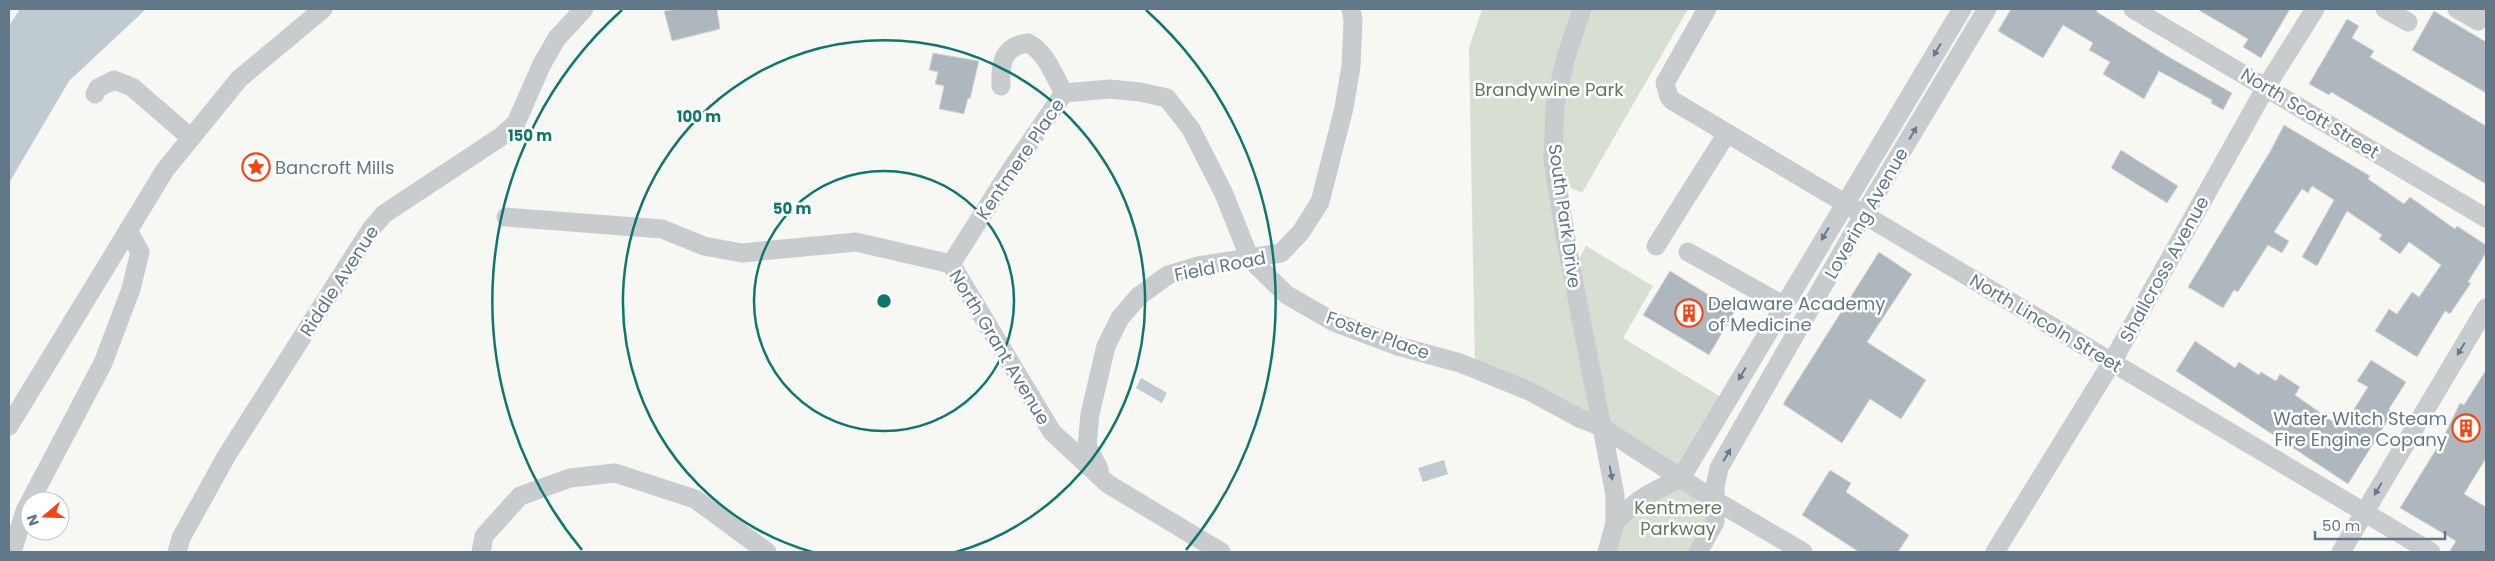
<svg xmlns="http://www.w3.org/2000/svg" width="2495" height="561" font-family="Poppins,sans-serif">
<style>
.green{fill:#d7dfd3}
.water{fill:#bfcbd0}
.building{fill:#aeb7bd;stroke:#d8d8d5}
.lines{fill:none;stroke-linecap:round;stroke-linejoin:round}
.minor{stroke:#c8cccf;stroke-width:19}
.oneway{fill:#677b8b}
.ring{fill:none;stroke:#0f766e;stroke-width:2.5}
.labels{text-anchor:middle;dominant-baseline:central;stroke-width:5;stroke-linejoin:round;paint-order:stroke}
.park-label{font-size:18px;fill:#64785e;stroke:#fff}
.street-label{font-size:18px;fill:#627787;stroke:#fff}
.poi-label{font-size:18px;fill:#627787;stroke:#fff;text-anchor:start}
.centre{fill:#0f766e;stroke:#fff;stroke-width:2.5}
.ring-label{font-size:15px;text-anchor:middle;font-weight:bold;fill:#0f766e;stroke:#fff;stroke-width:5;stroke-linejoin:round;paint-order:stroke}
</style>
<rect width="100%" height="100%" fill="#f7f7f3"/>
<path class="green" d="M1482 9H1688L1582 193 1567 186 1579 259 1586 246 1653 286 1623 338 1726 400 1681 478 1716 501 1698 552H1607L1615 523 1680 478 1475 369 1469 48Z"/>
<g class="water">
<path d="M20 9H146L69 81 9 183V26Z"/>
<path d="M1141 378 1167 393 1162 403 1136 388Z"/>
<path d="M1444 460 1448 474 1423 482 1418 468Z"/>
</g>
<g class="building">
<path d="M681 9H717L720 29 672 41 664 11Z"/>
<path d="M2011 9H2097V12L2167 56 2232 93 2223 110 2211 103 2212 100 2159 71 2144 99 2103 74 2110 62 2089 50 2093 43 2063 25 2043 58 1998 31Z"/>
<path d="M2197 9H2290L2261 58 2243 47 2248 39Z"/>
<path d="M2434 11 2486 42V93L2412 50Z"/>
<path d="M2347 19 2359 26 2352 38 2374 51 2370 57 2486 126V184L2331 92 2329 95 2309 84Z"/>
<path d="M933 53 979 61 970 99 968 98 964 114 939 109 944 86 935 84 938 72 929 70Z"/>
<path d="M2284 125 2370 176 2368 179 2404 204 2410 197 2455 229 2457 226 2486 245V253L2468 282 2471 283 2450 314 2445 311 2417 357 2375 331 2389 309 2397 314 2412 292 2419 297 2441 265 2409 242 2400 254 2379 239 2382 235 2347 211 2317 266 2302 257 2334 200 2312 186 2308 193 2302 189 2274 232 2289 241 2282 253 2268 245 2238 292 2234 290 2223 308 2188 287 2271 150Z"/>
<path d="M2121 150 2178 186 2167 203 2111 168Z"/>
<path d="M1879 252 1912 274 1867 342 1926 380 1901 419 1870 399 1842 443 1783 404Z"/>
<path d="M1670 271 1735 311 1709 355 1643 315Z"/>
<path d="M2195 341 2235 368 2239 362 2259 375 2261 372 2276 381 2280 374 2300 387 2295 395 2342 428 2368 387 2357 381 2371 360 2406 382 2389 409 2393 412 2348 484 2176 371Z"/>
<path d="M2486 370V458L2464 494 2486 507V552H2449L2456 541 2400 508 2443 438 2460 403 2464 405Z"/>
<path d="M1830 470 1851 483 1846 492 1909 535 1898 552H1859L1802 515Z"/>
</g>
<g class="lines">
<g class="minor">
<path d="M1582 9 1566 57 1555 105 1553 160 1565 236 1615 495V523L1607 552"/>
<path d="M1707 9 1665 83 1669 97 1673 101 2431 552"/>
<path d="M2133 9 2486 218"/>
<path d="M2385 9 2408 22"/>
<path d="M2457 9 2478 21 2486 9"/>
<path d="M1001 86C1000 64 1002 46 1028 43 1046 52 1054 76 1064 93"/>
<path d="M95 94 98 88 114 80 132 87 191 138"/>
<path d="M506 217 662 229 704 246 742 253 856 242 951 264 1052 432 1108 484 1221 552"/>
<path d="M1656 246 1727 133"/>
<path d="M1688 252 1783 305"/>
<path d="M951 264 1010 171 1064 93 1110 89 1140 92 1167 98 1191 129 1224 194 1250 259 1287 295 1334 322 1398 346 1460 363 1529 391 1579 418 1600 426 1716 501 1803 552"/>
<path d="M9 426 165 170 239 79 323 9"/>
<path d="M1099 469 1087 446 1090 414 1106 346 1120 318 1139 296 1168 275 1198 266 1281 253 1301 232 1320 202 1344 108 1351 66 1353 20 1351 9"/>
<path d="M1615 523C1639 496 1649 494 1681 478L1962 9"/>
<path d="M12 552 25 511 103 363 131 289 140 252 128 230"/>
<path d="M177 552 181 538 227 455 371 229 384 214 499 138 516 123 542 64 557 38 584 9"/>
<path d="M481 552 484 536 520 496 570 478 615 473 695 499 767 552"/>
<path d="M1698 552 1715 522V487L1719 468 1864 214 1987 9"/>
<path d="M1995 552 2112 362 2266 87 2315 9"/>
<path d="M2341 552 2486 308"/>
</g>
</g>
<defs><path id="oneway-solid" d="M-6-.8H1V-3.2L6.5 0L1 3.2V.8H-6Z" transform="scale(1.25)"/></defs>
<g class="oneway">
<use href="#oneway-solid" transform="translate(1937 50) rotate(121)"/>
<use href="#oneway-solid" transform="translate(1913 133) rotate(-59)"/>
<use href="#oneway-solid" transform="translate(1825 234) rotate(121)"/>
<use href="#oneway-solid" transform="translate(2461 349) rotate(121)"/>
<use href="#oneway-solid" transform="translate(1742 374) rotate(121)"/>
<use href="#oneway-solid" transform="translate(1727 455) rotate(-60)"/>
<use href="#oneway-solid" transform="translate(1611 473) rotate(79)"/>
<use href="#oneway-solid" transform="translate(2378 489) rotate(121)"/>
</g>
<g class="ring">
<circle cx="884" cy="301" r="130"/>
<path d="M812 552A261 261 0 1 1 956 552"/>
<path d="M582 550A391 391 0 0 1 622 10M1146 10A391 391 0 0 1 1186 550"/>
</g>
<defs>
<g id="sight-ring" transform="scale(1.4375)"><circle r="9.5" fill="#fff" stroke="#f34516" stroke-width="1.5"/><path d="M0-6L1.8-2.2L6-1.7L2.9 1.2L3.7 5.4L0 3.3L-3.7 5.4L-2.9 1.2L-6-1.7L-1.8-2.2Z" fill="#f34516"/></g>
<g id="building-ring" transform="scale(1.4375)"><circle r="9.5" fill="#fff" stroke="#f34516" stroke-width="1.5"/><path d="M-4-6H4V6H1V3H-1V6H-4ZM-2.5-4.3h1.7v1.8h-1.7ZM.8-4.3h1.7v1.8H.8ZM-2.5-1h1.7V.8h-1.7ZM.8-1h1.7V.8H.8Z" fill="#f34516"/></g>
</defs>
<g fill-rule="evenodd">
<use href="#sight-ring" x="256" y="167"/>
<use href="#building-ring" x="1689" y="313"/>
<use href="#building-ring" x="2466" y="428"/>
</g>
<g class="labels">
<g class="park-label">
<text x="1549" y="89">Brandywine Park</text>
<text x="1678" y="507">Kentmere<tspan x="1678" dy="21">Parkway</tspan></text>
</g>
<g class="street-label">
<text transform="translate(2310 113) rotate(31)">North Scott Street</text>
<text transform="translate(1020 159) rotate(-56)">Kentmere Place</text>
<text transform="translate(1866 213) rotate(-60)">Lovering Avenue</text>
<text transform="translate(1565 216) rotate(82)">South Park Drive</text>
<text transform="translate(1220 266) rotate(-11)">Field Road</text>
<text transform="translate(2164 269) rotate(-61)">Shallcross Avenue</text>
<text transform="translate(339 281) rotate(-57)">Riddle Avenue</text>
<text transform="translate(2046 323) rotate(31)">North Lincoln Street</text>
<text transform="translate(1378 335) rotate(20)">Foster Place</text>
<text transform="translate(1000 347) rotate(59)">North Grant Avenue</text>
</g>
<g class="poi-label">
<text x="275" y="167">Bancroft Mills</text>
<text x="1708" y="303">Delaware Academy<tspan x="1708" dy="21">of Medicine</tspan></text>
<text x="2447" y="418" text-anchor="end">Water Witch Steam<tspan x="2447" dy="21">Fire Engine Copany</tspan></text>
</g>
</g>
<circle cx="884" cy="301" r="8" class="centre"/>
<g class="ring-label">
<text x="699" y="122">100 m</text>
<text x="530" y="141">150 m</text>
<text x="792" y="214">50 m</text>
</g>
<rect width="2495" height="561" fill="none" stroke="#627787" stroke-width="20"/>
<g transform="translate(45 516) rotate(251)"><circle r="24" fill="#ffffff" stroke="#c0c9cf"/>
<path d="M0-4L9 19L0 12L-9 19Z" fill="#f34516"/>
<text y="-8" font-size="14" font-weight="bold" text-anchor="middle" fill="#627787">N</text>
</g>
<path d="M2315 531v8h130v-8" fill="none" stroke="#627787" stroke-width="2.5"/>
<text x="2322" y="531" font-size="15" fill="#627787" stroke="#ffffff" stroke-width="4" paint-order="stroke">50 m</text>
</svg>
